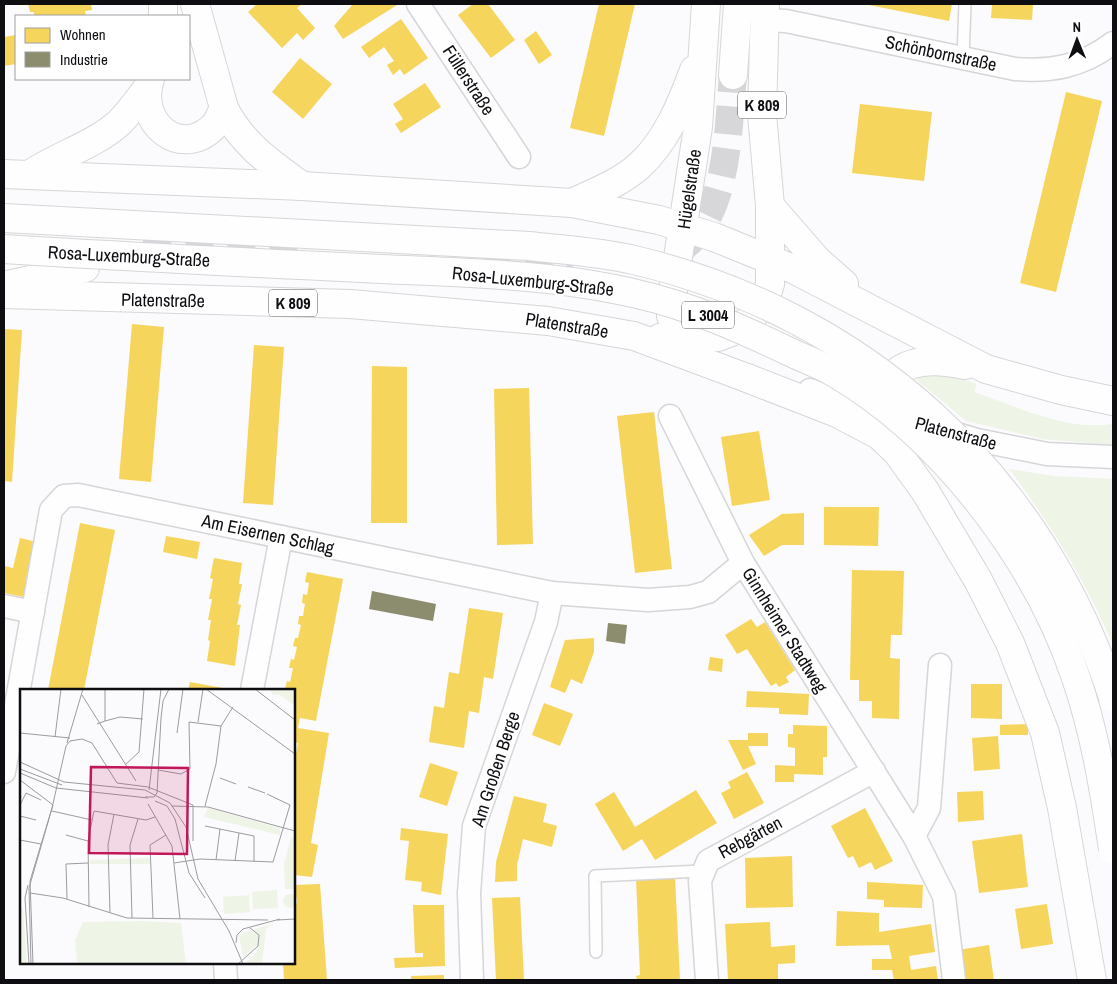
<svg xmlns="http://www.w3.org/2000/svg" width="1117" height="984" font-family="'Archivo Narrow',sans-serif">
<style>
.green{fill:#eef5e7}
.homes{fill:#f6d55c}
.industry{fill:#8c8c6e}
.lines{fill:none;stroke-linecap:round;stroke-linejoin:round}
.primary-tunnel{stroke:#d7d6d9;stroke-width:28;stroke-dasharray:28 14;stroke-linecap:butt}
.lane-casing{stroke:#d6d5d8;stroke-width:14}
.street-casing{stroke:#d6d5d8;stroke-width:25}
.secondary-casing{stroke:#d6d5d8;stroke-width:30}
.primary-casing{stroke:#d6d5d8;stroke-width:30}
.highway-casing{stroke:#d6d5d8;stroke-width:30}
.lane{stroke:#fefeff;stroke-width:11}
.street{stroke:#fefeff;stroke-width:22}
.secondary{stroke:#fefeff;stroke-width:28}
.primary{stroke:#fefeff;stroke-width:28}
.highway{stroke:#fefeff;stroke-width:28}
.highway-bridge-casing{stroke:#d6d5d8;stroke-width:30;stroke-linecap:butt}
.highway-bridge{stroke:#fefeff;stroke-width:28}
.labels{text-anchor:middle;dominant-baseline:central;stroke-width:5;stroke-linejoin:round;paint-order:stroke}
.shield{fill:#fff;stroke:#565658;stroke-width:1}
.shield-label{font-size:16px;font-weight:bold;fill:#0e0d11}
.street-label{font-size:18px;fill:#0e0d11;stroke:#fff}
.inset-road{fill:none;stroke:#9c9b9e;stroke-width:1}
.view{fill:#c2185b;fill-opacity:0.15;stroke:#c2185b;stroke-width:2.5}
.inset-edge{fill:none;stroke:#0e0d11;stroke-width:2.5}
</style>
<rect width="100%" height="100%" fill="#fbfafc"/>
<g class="green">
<path d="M947 373 977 384 974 392C1018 407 1066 431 1113 424V445L1042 439 966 421 911 375Z"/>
<path d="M1009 469 1054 476 1113 479V645C1086 582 1051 524 1009 469Z"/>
</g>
<g class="homes">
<path d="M28 4H91L92 10 85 11 86 16H34V12H30Z"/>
<path d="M257 4H302L297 8 315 28 303 40 297 33 282 48 248 12Z"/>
<path d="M353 4H396L397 5 343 39 334 26Z"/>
<path d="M473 4H488L515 40 491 58 458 15Z"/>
<path d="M599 4H635L604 136 570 128Z"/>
<path d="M864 4H952L949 21Z"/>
<path d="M992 4H1033L1032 20 991 18Z"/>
<path d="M401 19 428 58 404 75 400 69 393 75 387 65 394 61 384 47 369 58 361 47Z"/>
<path d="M536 31 552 55 539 64 524 40Z"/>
<path d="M16 35V64L4 66V37Z"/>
<path d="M300 58 332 84 303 119 272 92Z"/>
<path d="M425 83 441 107 401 133 395 124 403 119 393 104Z"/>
<path d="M1066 92 1102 101 1056 292 1020 283Z"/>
<path d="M860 104 932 112 924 181 852 173Z"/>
<path d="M132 324 164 327 151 482 119 479Z"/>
<path d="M4 329 22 330 12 482 4 481Z"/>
<path d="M254 345 284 347 273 505 243 503Z"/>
<path d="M372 366 407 367V523H371Z"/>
<path d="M529 388 533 544 497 545 494 389Z"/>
<path d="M654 412 672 569 635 573 617 416Z"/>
<path d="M759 431 770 500 732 506 721 437Z"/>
<path d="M824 507H879L878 546 824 545Z"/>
<path d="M804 513V545H782L764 556 749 535 782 514Z"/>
<path d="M80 523 115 530 84 690H48Z"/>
<path d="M166 536 200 542 197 559 163 552Z"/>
<path d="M20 538 41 543 29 598 4 593V566L13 568Z"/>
<path d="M214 558 242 563 239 584H242L238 604 241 605 237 625H240L235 666 207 661 210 641 208 640 211 620H208L212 599H209L213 579 210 578Z"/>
<path d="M852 570 904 571 902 635H891L890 658 900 659 899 719 872 718V701H859V680H850Z"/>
<path d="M307 572 343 579 316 721 300 718 298 728 329 733 311 843 318 845 312 877 294 875V765L298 743 294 742V690L285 689 287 681 290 682 293 668H289L291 659 294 660 297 647 293 646 295 638H298L301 625 298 624 299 616H303L305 604 302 603 303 594 307 595 309 583 305 582Z"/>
<path d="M469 608 503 613 493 679 484 677 479 713 469 711 464 748 429 742 434 706 444 708 449 672 459 674Z"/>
<path d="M751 619 757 627 765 622 795 670 786 677 789 682 779 687 776 683 771 686 747 649 737 654 725 635Z"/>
<path d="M594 638V652L582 684 571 679 565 693 550 687 565 640Z"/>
<path d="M710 657 723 659 722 672 708 670Z"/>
<path d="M190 682 228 689V690H188Z"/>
<path d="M971 684H1002V719L971 718Z"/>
<path d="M747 691 809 694 808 715 779 714V708L746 707Z"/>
<path d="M544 703 573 714 560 746 532 735Z"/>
<path d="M1028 724V735H1000V725Z"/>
<path d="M793 725 827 726V757H823V775L794 774V782H775V765L795 766V748L788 747V734H793Z"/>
<path d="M748 733H768V746H748L756 764 743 770 728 740H748Z"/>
<path d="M998 736 1000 769 974 771 972 738Z"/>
<path d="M430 763 458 772 447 806 419 797Z"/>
<path d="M747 772 764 803 734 819 721 793 731 788 728 782Z"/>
<path d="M696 790 717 823 655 860 642 839 623 851 595 804 614 792 635 827Z"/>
<path d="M983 791 984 820 958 822 957 792Z"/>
<path d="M514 796 547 804 543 822 557 826 552 847 523 839 517 865V881L495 882 496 862Z"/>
<path d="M865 808 893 861 875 870 871 862 859 868 853 856 848 858 831 826Z"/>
<path d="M401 828 448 834 441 895 421 891 422 882 405 880 409 841 400 840Z"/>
<path d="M1022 834 1028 887 979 893 972 841Z"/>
<path d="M792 856 793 907 746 908 745 858Z"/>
<path d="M675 877 680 980H637L636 976 640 975 636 878Z"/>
<path d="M867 882 923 885 922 908 884 907V900L867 899Z"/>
<path d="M320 884 327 980H284L283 963H294V885Z"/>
<path d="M520 897 524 980H496L492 898Z"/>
<path d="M1047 904 1053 944 1021 949 1015 909Z"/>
<path d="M413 905H444L445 966 395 968 394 958 423 957V953H415Z"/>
<path d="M837 911 879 913V932L931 924 935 952 909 956 911 970 936 966 938 980H894L892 970H872V959H892L889 945 836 946Z"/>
<path d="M770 922 771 947 795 945V963L778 964V980H728L725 924Z"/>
<path d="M989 945 994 980H963L958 950Z"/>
<path d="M444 975V980H411V976Z"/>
</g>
<g class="industry">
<path d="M372 591 436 604 433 621 369 609Z"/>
<path d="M608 623 627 625 625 644 606 641Z"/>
</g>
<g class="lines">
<g class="primary-tunnel">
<path d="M682 248C729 214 728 127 733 75"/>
<path d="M144 251 210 243 306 248"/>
<path d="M483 257 573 264"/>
</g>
<g class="lane-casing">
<g id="lane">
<path d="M963 58 965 4"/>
<path d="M596 952 595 876 702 871"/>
</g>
</g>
<g class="street-casing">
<g id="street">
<path d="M418 4 519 157"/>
<path d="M764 20 786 21 1015 69C1052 72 1083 66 1113 43"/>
<path d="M810 390 887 414"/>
<path d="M670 416 743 563 914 836 944 896 954 980"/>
<path d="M947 431 977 440 1047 454 1113 457"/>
<path d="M4 606 33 612"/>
<path d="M252 690 281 537"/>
<path d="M4 772 51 510 64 496 78 495 552 593 648 600 690 597 708 592 743 563"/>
<path d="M914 836 929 808 940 665"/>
<path d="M225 963 226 980"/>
<path d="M472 980 469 893 474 826 546 622 552 593"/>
<path d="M707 980 700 881 708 861 874 771"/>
</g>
</g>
<g class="secondary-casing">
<g id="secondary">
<path d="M163 4V16"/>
<path d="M195 4 224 108C241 143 270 163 302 186"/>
<path d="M150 79C135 123 182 161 215 125 219 120 221 113 224 108"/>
</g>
</g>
<g class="primary-casing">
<g id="primary">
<path d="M733 75 738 4"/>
<path d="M302 186 572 203 659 220 714 237 793 269 986 369 1061 390 1113 401"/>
<path d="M572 203C595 192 620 183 639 166 666 142 682 103 694 70"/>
<path d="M770 206 817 260 844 284"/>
<path d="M8 285 85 268"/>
<path d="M4 294 350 304 548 321 634 336 747 378"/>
<path d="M675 325 671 316V303L698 127 706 4"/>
<path d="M660 338 718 337 734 331 751 319 765 300 770 284V206L762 114 765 4"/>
<path d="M879 402C890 358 929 357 965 365"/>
</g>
</g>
<g class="highway-casing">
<g id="highway">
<path d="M32 173C60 155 94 145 119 123 129 113 137 102 146 90"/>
<path d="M4 174 302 186"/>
<path d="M747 378 837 413 879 435 897 452 925 491 978 580 1010 643 1045 733 1062 808 1092 980"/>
</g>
</g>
<use href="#lane" class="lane"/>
<use href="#street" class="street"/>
<use href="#secondary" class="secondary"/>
<use href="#primary" class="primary"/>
<use href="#highway" class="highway"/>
<g class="highway-bridge-casing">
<g id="highway-bridge">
<path d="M4 218 529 246C564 250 600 252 634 260 863 314 1040 473 1113 697"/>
<path d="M4 249C130 257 256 263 381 269 466 273 554 274 637 294 690 306 740 328 790 352 805 359 821 365 835 373 942 436 1035 558 1075 675 1095 732 1104 789 1113 849"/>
</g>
</g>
<use href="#highway-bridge" class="highway-bridge"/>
</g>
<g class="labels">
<g class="shield">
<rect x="738" y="91.5" width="48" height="27" rx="4"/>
<rect x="269" y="289.5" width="48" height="27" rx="4"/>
<rect x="682" y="301.5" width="52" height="27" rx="4"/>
</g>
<g class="shield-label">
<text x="762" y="105">K 809</text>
<text x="293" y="303">K 809</text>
<text x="708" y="315">L 3004</text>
</g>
<g class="street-label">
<text transform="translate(941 53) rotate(12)">Schönbornstraße</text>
<text transform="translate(469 80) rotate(57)">Füllerstraße</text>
<text transform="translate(689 189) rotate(-82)">Hügelstraße</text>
<text transform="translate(129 256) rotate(3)">Rosa-Luxemburg-Straße</text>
<text transform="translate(533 281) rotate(6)">Rosa-Luxemburg-Straße</text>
<text transform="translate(163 300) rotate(1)">Platenstraße</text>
<text transform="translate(567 325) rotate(9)">Platenstraße</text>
<text transform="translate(956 433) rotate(15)">Platenstraße</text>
<text transform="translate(268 534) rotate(12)">Am Eisernen Schlag</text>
<text transform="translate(785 630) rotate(58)">Ginnheimer Stadtweg</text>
<text transform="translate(495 769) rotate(-72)">Am Großen Berge</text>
<text transform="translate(750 837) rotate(-28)">Rebgärten</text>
</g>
</g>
<g transform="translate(20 689)">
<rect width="275" height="275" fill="#fbfafc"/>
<path d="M275 0V17L260 6H253L250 1ZM188 119 260 139V146L184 128ZM271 148 275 149V200H265L264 175ZM130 169V175H70V171ZM257 201 258 219 233 220 232 203ZM263 212a7 7 0 1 1 14 0a7 7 0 1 1-14 0ZM229 206 230 223 204 225 203 208ZM0 218 3 219 7 275H0ZM123 232 161 234 166 275H57L55 251 63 233ZM253 235 246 240 242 275H225L238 261 234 240ZM230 241 236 246 237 256 223 268 219 246Z" fill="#eef5e7"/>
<path class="inset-road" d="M186 0 275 65M235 0 275 31M62 6 116 92M85 32 100 28 123 30M178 33 183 0M77 35 85 32V0M0 44 50 49M157 44 163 0M35 48 41 0M47 54 63 0M0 73 44 93 125 101 150 114 166 138 178 190 209 242 223 275M105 76 119 63 124 0M0 80 42 96M138 81 161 85 170 80 169 33 201 37M0 84 36 99M200 89 216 95M0 91 33 116 9 199 11 275M228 98 245 104M36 99 128 109M129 101 141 0M125 108H134L137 104 141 29 143 12 149 0M135 112 147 117 155 130 169 184 185 209M128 115 152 157 160 230M0 116 6 104 21 111M152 117 188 118 275 142M185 117 196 75 201 37 213 18M32 122 72 131M0 127 16 131M185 137 234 147V173M46 146 68 152M0 151 21 155M196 171 200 140M215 172 219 144M154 174 180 170 253 173 270 116 247 105M8 196 5 209 9 275M10 204 43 209 107 229 248 231M47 210 46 175 68 174M69 218 68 152 74 122 126 131 135 128M90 224 88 156 94 125M112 229 110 156 118 130M133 229 130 156 146 146M257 231 275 230M216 254 217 246 223 240 260 230M13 275 10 192 32 119 46 57 50 52 62 50 72 54 97 94 128 98 173 116V152M218 275 238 257 239 246 230 239"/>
<path class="view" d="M71 78 168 79 167 165 69 164Z"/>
<rect width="275" height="275" class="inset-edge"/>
</g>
<rect width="1117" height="984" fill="none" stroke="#0e0d11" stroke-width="10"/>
<rect x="15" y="15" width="175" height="65" fill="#ffffff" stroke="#9f9ea0"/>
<rect x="25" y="28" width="25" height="15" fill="#f6d55c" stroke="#9f9ea0"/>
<text x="60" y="40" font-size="15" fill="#0e0d11">Wohnen</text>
<rect x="25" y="52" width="25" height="15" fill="#8c8c6e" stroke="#9f9ea0"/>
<text x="60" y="65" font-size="15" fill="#0e0d11">Industrie</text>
<g transform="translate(1077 40) rotate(359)" stroke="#ffffff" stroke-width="4" paint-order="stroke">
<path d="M0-4L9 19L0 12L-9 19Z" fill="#0e0d11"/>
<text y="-8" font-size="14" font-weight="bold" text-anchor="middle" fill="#0e0d11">N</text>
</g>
</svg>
